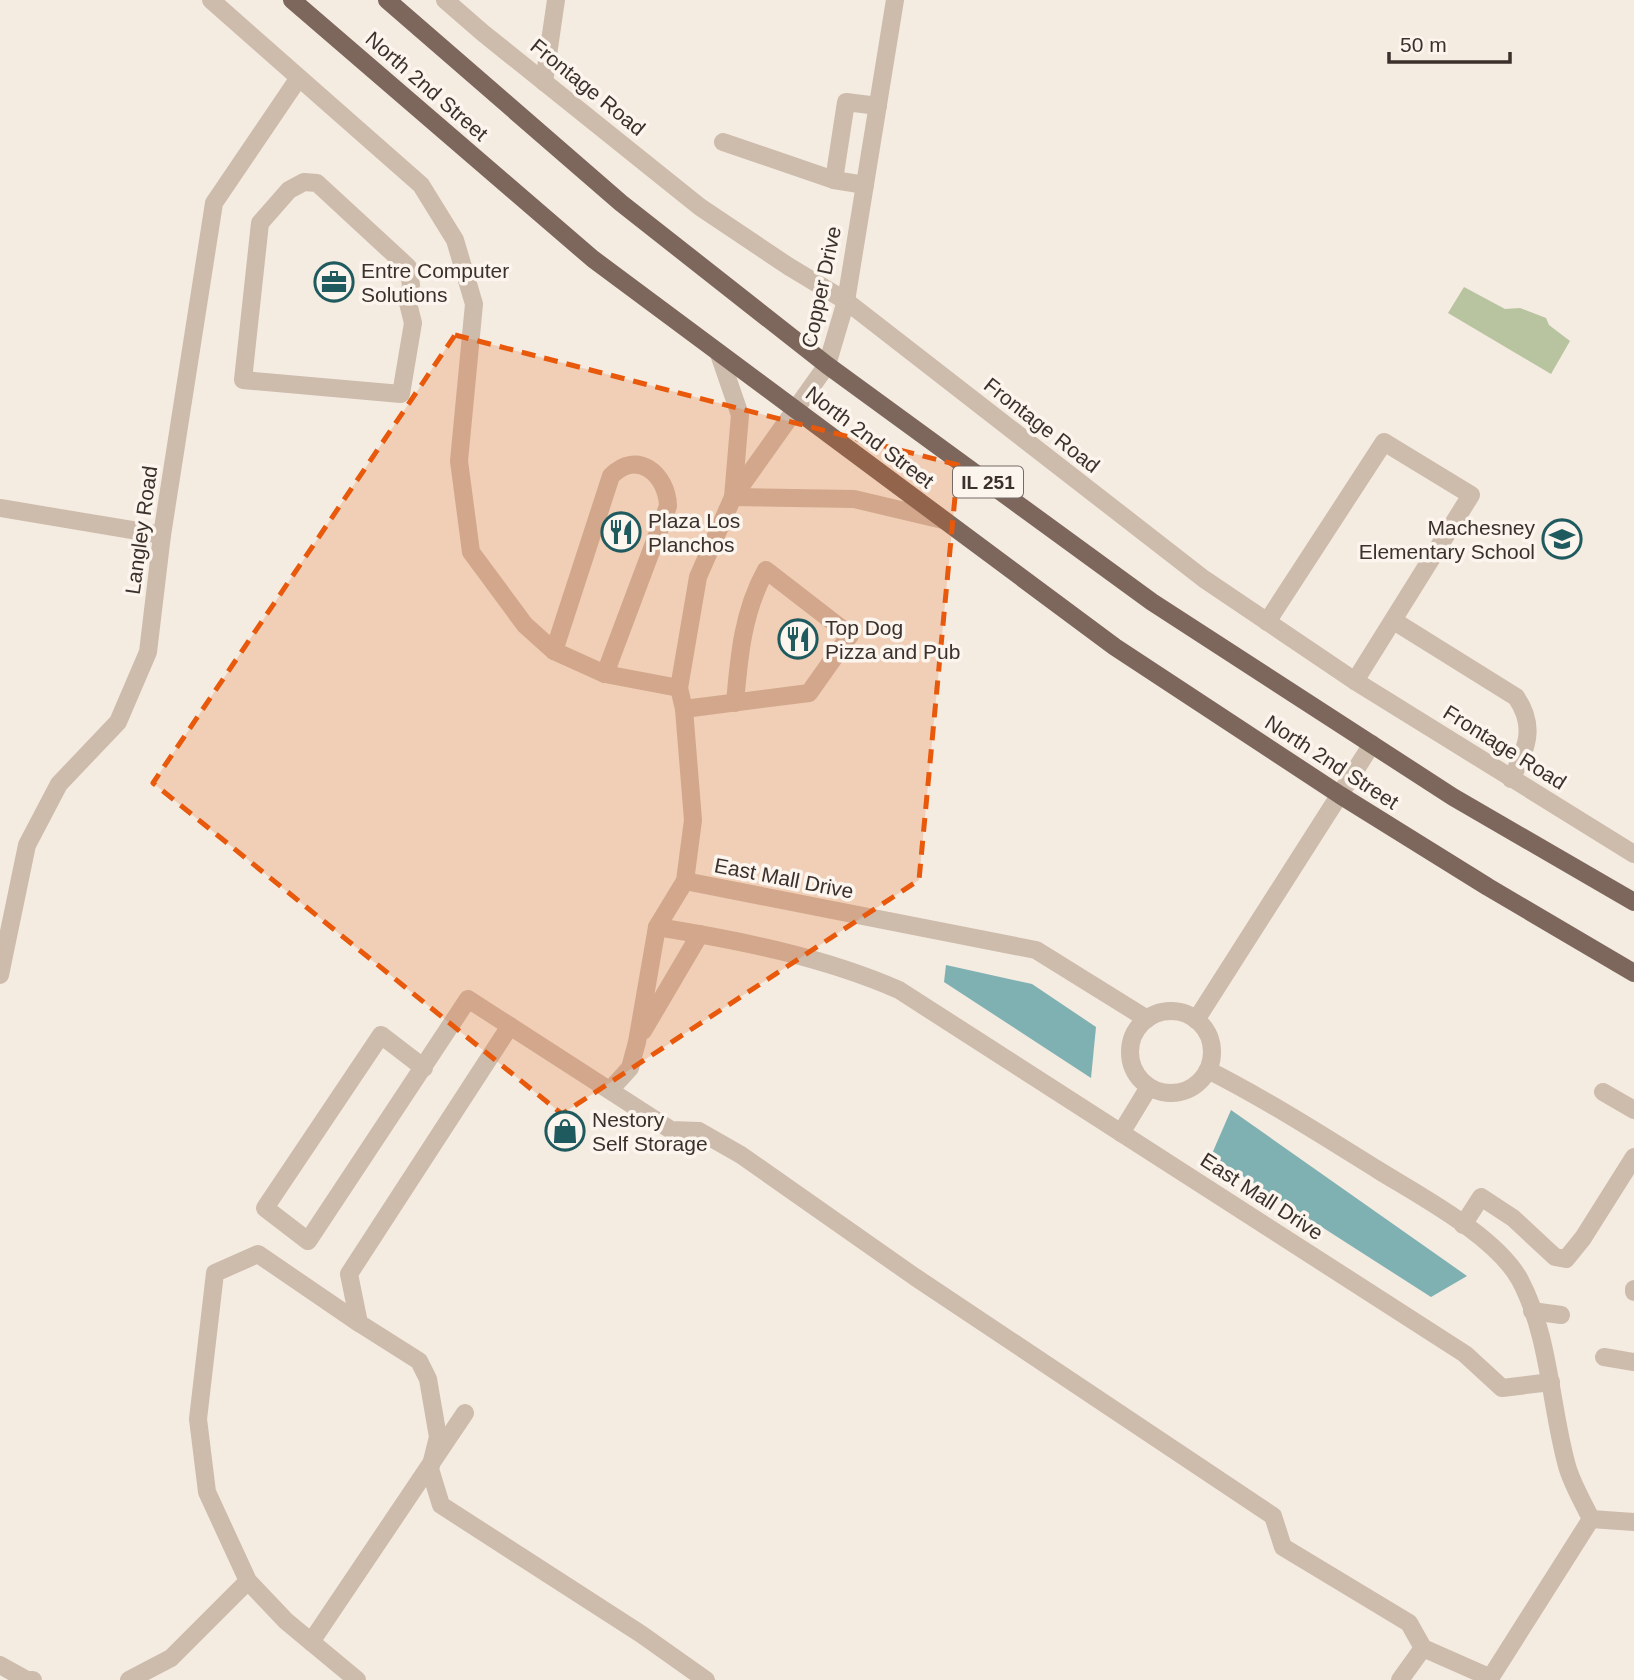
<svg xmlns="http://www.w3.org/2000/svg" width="1634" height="1680" font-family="Helvetica,sans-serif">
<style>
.green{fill:#b8c4a0}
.water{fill:#7fb0b2}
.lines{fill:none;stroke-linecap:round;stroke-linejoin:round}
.minor{stroke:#cdbbac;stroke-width:18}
.major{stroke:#7d675c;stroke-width:18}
.marked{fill:#e8590c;fill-opacity:0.2;stroke:#e8590c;stroke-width:5;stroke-dasharray:14 9;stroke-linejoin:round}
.labels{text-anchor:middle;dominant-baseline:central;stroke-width:7;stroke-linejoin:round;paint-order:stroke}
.shield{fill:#fbf5ee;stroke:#756b66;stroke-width:2}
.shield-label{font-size:19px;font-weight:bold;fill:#3b302b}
.street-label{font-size:21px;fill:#3b302b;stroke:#fbf5ee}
.poi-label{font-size:21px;fill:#3b302b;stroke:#fbf5ee;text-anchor:start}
</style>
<rect width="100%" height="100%" fill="#f4ebe1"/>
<path class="green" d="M1464 287 1505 309 1520 308 1546 318 1549 325 1570 341 1551 374 1448 313Z"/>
<g class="water">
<path d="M946 965 1032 984 1096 1027 1091 1078 944 982Z"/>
<path d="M1231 1110 1467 1276 1431 1297 1211 1156Z"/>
</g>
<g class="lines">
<g class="minor">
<path d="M211 0 421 185 455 240 474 304 459 461 471 552 525 625 554 651 605 674 679 688"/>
<path d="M445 0 483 33 700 207 788 266 846 301 1204 579 1355 681 1634 854"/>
<path d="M544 82 556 0"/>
<path d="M723 142 834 180 865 185"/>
<path d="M834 180 846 102 878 106"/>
<path d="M304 182 317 183 408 267 411 285 408 303 413 323 401 394 243 380 260 223 289 190Z"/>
<path d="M719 354 740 415 733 497 854 499 943 520"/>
<path d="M0 508 162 535"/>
<path d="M1394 621 1516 697C1537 727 1526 750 1511 779"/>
<path d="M1267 622 1384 442 1471 495 1355 681"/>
<path d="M554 651 611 476C637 449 667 474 668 506L605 674"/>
<path d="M684 709 809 693 850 635 766 570C743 611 739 656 735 703"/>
<path d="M685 881 1036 950 1147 1019"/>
<path d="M657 927C738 940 824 957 899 990L1465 1354 1502 1388 1551 1382"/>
<path d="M0 975 27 845 59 784 118 722 148 652 162 535 214 203 298 79"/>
<circle cx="1171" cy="1052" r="41"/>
<path d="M1196 1020 1372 744"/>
<path d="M510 1026 349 1274 359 1323 419 1361 428 1379 438 1437 430 1469 441 1505 641 1634 706 1680"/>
<path d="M643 1031 700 934"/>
<path d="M424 1068 381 1035 265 1208 308 1241 468 999 671 1130 699 1131 741 1155 915 1277 1273 1516 1283 1547 1409 1623 1423 1648 1491 1678"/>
<path d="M1208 1070C1267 1100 1322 1135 1378 1170 1420 1196 1496 1236 1520 1280 1550 1337 1550 1405 1567 1466 1572 1484 1583 1502 1591 1519L1489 1680"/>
<path d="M610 1090 630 1068 637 1042 657 927 685 881 693 820 684 709 679 688 698 577 733 497 827 365 846 301 895 0"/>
<path d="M1603 1092 1634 1110"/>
<path d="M1121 1133 1149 1087"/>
<path d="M1463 1225 1481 1197 1513 1218 1555 1257 1566 1259 1583 1238 1634 1157"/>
<path d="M1634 1292V1289"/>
<path d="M1532 1311 1561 1315"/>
<path d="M1604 1357 1634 1362"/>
<path d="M1591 1519 1634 1522"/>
<path d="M311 1642 465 1413"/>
<path d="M0 1665 27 1680H33"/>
<path d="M129 1680 171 1658 248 1581"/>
<path d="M357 1680 286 1621 248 1581 207 1492 198 1419 215 1273 258 1254 359 1323"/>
<path d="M1400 1680 1423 1648"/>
</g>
<g class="major">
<path d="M292 0 593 259 1115 647 1340 795 1488 887 1634 973"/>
<path d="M387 0 621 203 827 365 1152 602 1453 797 1634 902"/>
</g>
</g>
<path class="marked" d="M455 335 958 465 919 880 562 1114 153 783Z"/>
<defs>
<g id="office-ring" transform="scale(2.0125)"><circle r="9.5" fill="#fbf5ee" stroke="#1f5a5e" stroke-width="1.5"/><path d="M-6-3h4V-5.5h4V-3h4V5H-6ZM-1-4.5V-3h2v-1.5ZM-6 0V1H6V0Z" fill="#1f5a5e"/></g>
<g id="restaurant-ring" transform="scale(2.0125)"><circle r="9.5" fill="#fbf5ee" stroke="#1f5a5e" stroke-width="1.5"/><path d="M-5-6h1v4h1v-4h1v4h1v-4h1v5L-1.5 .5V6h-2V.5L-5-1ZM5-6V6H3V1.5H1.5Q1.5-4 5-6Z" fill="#1f5a5e"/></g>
<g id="school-ring" transform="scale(2.0125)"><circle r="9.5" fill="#fbf5ee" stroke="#1f5a5e" stroke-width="1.5"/><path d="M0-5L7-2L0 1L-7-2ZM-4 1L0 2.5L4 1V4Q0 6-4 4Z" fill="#1f5a5e"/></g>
<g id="shop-ring" transform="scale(2.0125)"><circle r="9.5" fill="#fbf5ee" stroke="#1f5a5e" stroke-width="1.5"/><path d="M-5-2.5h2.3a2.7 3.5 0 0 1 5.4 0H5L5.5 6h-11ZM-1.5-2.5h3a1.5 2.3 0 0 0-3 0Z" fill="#1f5a5e"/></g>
</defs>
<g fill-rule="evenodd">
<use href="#office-ring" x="334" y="282"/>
<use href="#restaurant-ring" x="621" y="532"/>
<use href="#school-ring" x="1562" y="539"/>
<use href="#restaurant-ring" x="798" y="639"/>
<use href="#shop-ring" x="565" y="1131"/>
</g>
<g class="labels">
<rect class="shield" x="953" y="466.5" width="70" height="31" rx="5"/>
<g class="shield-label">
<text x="988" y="482">IL 251</text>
</g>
<g class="street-label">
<text transform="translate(427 86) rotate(41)">North 2nd Street</text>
<text transform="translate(588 87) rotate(39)">Frontage Road</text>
<text transform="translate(821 287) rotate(-78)">Copper Drive</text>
<text transform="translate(1042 425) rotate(38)">Frontage Road</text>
<text transform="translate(870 437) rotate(37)">North 2nd Street</text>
<text transform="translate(141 530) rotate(-82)">Langley Road</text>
<text transform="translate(1505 747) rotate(32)">Frontage Road</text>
<text transform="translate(1332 762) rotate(33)">North 2nd Street</text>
<text transform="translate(784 878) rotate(11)">East Mall Drive</text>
<text transform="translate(1262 1196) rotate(33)">East Mall Drive</text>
</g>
<g class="poi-label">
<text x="361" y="270">Entre Computer<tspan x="361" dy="24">Solutions</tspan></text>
<text x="648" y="520">Plaza Los<tspan x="648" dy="24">Planchos</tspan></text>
<text x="1535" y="527" text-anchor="end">Machesney<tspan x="1535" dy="24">Elementary School</tspan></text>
<text x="825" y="627">Top Dog<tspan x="825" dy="24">Pizza and Pub</tspan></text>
<text x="592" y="1119">Nestory<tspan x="592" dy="24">Self Storage</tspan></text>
</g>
</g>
<path d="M1389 52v10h121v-10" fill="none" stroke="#3b302b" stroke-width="3.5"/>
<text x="1400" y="52" font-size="21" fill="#3b302b" stroke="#fbf5ee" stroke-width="5" paint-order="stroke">50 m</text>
</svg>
